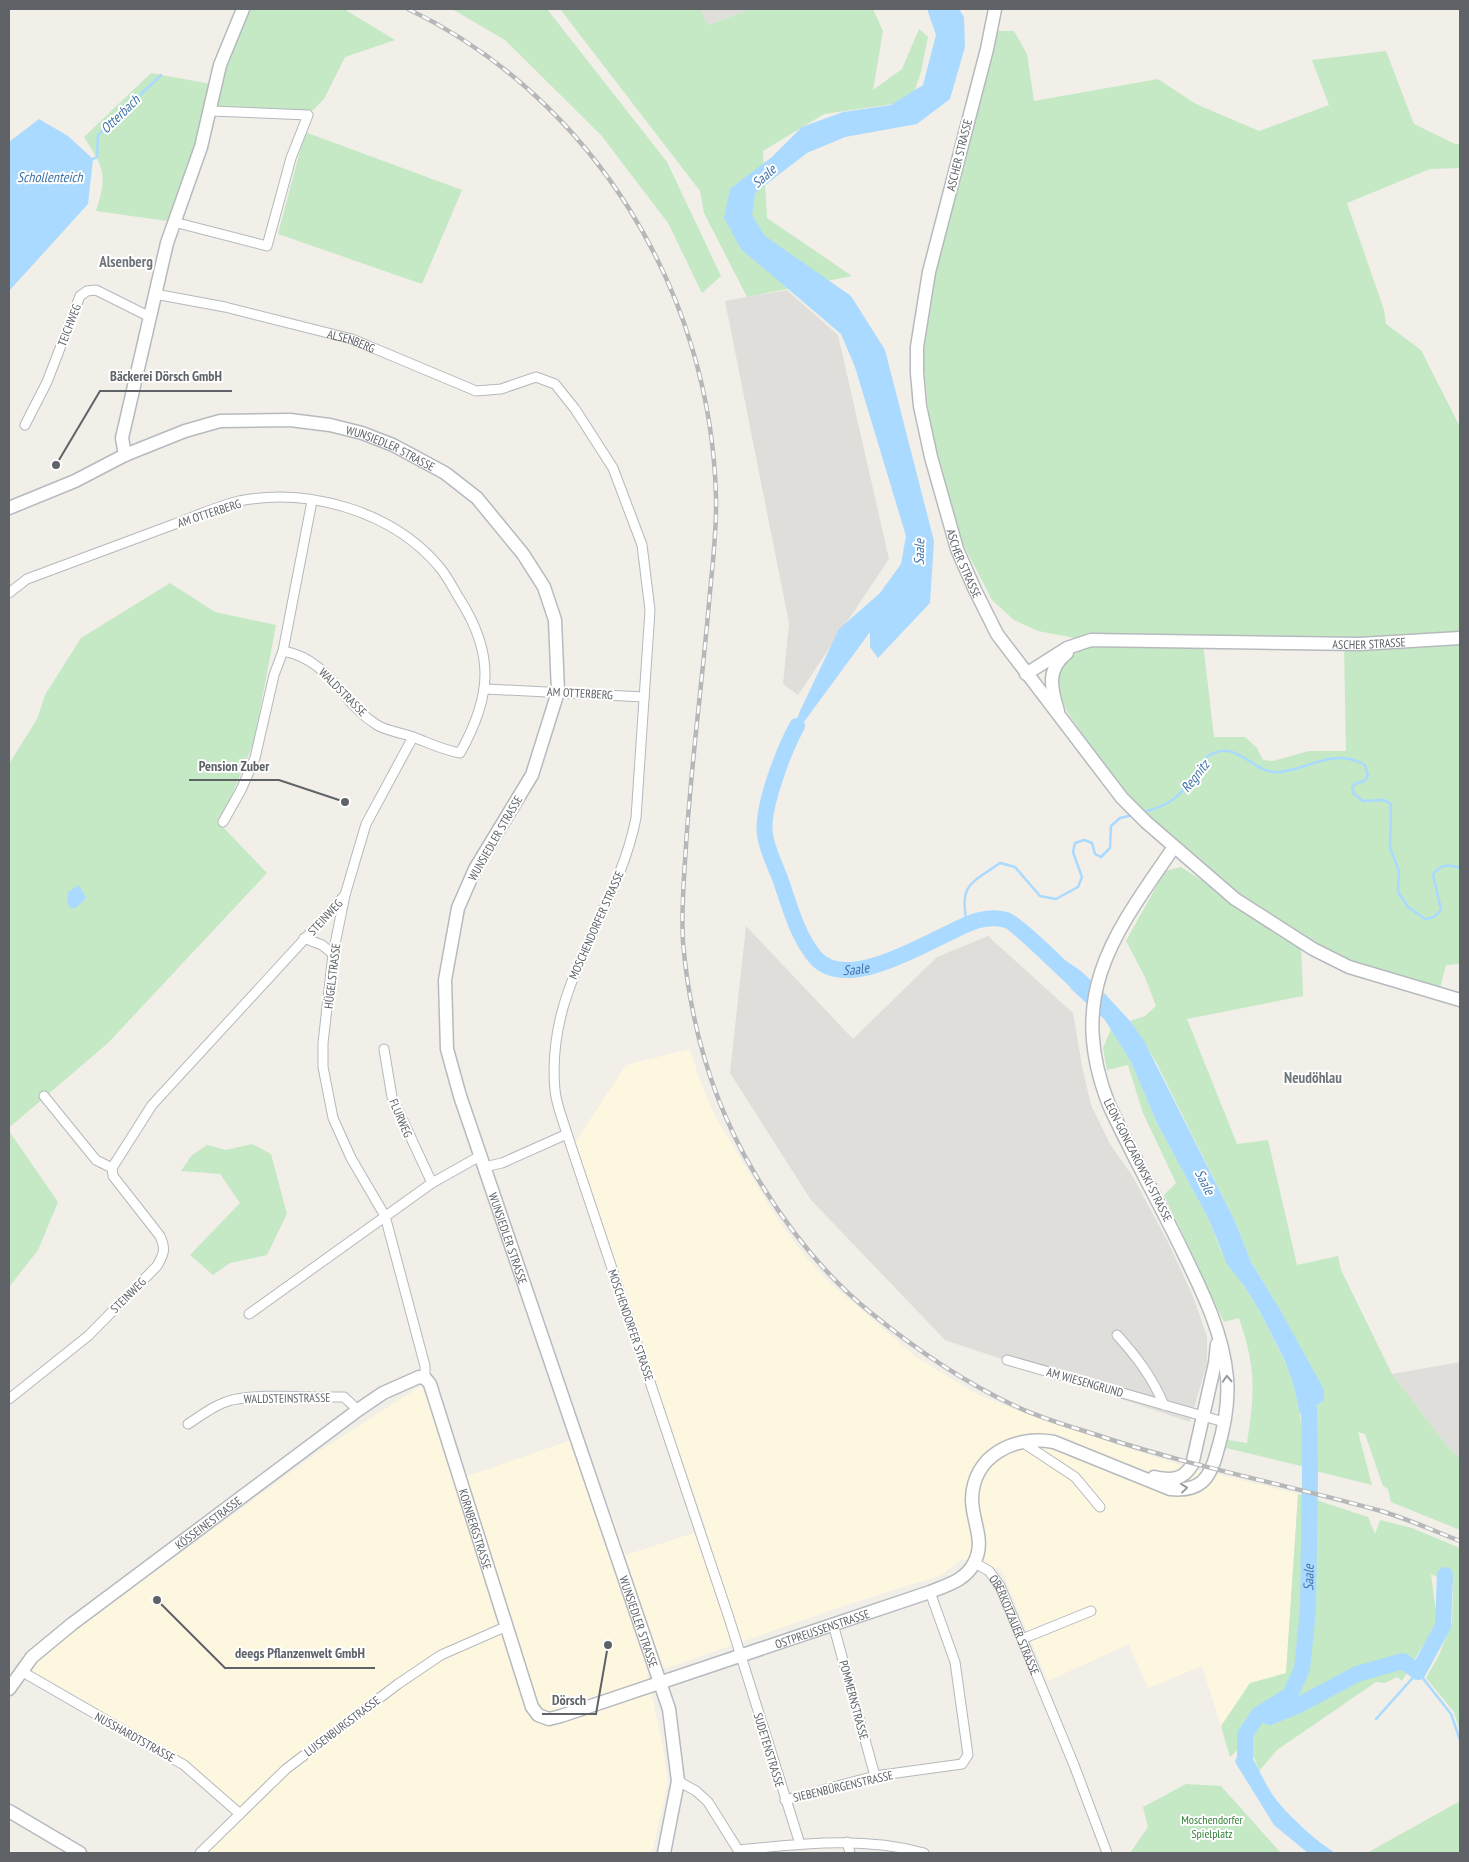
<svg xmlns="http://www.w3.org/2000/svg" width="1469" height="1862" font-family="'PT Sans Narrow',sans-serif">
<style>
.commercial{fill:#fef7e0}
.industrial{fill:#e0deda}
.green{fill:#c5e8c5;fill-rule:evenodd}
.water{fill:#aadaff}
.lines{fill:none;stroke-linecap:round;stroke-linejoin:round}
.stream{stroke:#aadaff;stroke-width:2.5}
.river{stroke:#aadaff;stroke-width:16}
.street-casing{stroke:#b5b8bc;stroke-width:11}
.secondary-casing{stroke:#b6babf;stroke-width:15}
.street{stroke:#fff;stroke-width:9}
.secondary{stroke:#fff;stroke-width:12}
.rail-casing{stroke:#b6b7b8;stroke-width:4.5}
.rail{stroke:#fff;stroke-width:2.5;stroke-dasharray:8;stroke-linecap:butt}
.oneway{stroke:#979a9d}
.labels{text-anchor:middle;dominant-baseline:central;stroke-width:4;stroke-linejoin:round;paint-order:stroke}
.street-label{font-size:12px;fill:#5f6368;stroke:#fff}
.park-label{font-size:12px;fill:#348238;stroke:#fff}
.water-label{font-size:14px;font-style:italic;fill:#4174aa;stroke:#fff}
.quarter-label{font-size:15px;font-weight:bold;fill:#70757a;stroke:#fff}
.leader{fill:none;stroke:#5f6368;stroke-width:2}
.callout-dot{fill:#5f6368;stroke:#fff;stroke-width:2}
.callout-label{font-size:14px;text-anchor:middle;font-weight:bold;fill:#5f6368;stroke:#fff;stroke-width:4;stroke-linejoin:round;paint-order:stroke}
</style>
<rect width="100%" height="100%" fill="#f1efe8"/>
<path class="commercial" d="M690 1049 700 1081 716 1118 778 1220 804 1255 830 1283 916 1357 978 1395 1046 1421 1176 1464 1298 1494 1286 1673 1250 1683 1221 1726 1202 1666 1148 1688 1129 1644 1048 1681 1001 1569 962 1559 939 1576 849 1604 647 1675 663 1746 668 1784 652 1853H207L205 1851 241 1815 171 1754 25 1668 318 1452 421 1386 465 1477 583 1436 626 1555 706 1529 573 1146 626 1065Z"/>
<g class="industrial">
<path d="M700 9H750L707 25Z"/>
<path d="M787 290 838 335 889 559 798 695 783 684 789 623 725 301Z"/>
<path d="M746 926 853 1039 937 957 988 936 1073 1013 1082 1066 1091 1105 1110 1144 1133 1177 1168 1242 1192 1294 1207 1336V1363L1190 1422 945 1340 811 1200 730 1073Z"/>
<path d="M1460 1362V1458L1448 1447 1392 1374Z"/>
</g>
<g class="green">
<path d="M243 9H344L395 40 345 57 324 99 308 115 211 111 174 222 96 211C108 174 104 169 84 137L151 73 216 85Z"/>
<path d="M452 9H547L667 162 721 276 702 293 668 223 601 135 505 40Z"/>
<path d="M560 9H700L708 25 750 9H873L883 31 873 90 902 69 919 29 928 37 921 72 914 92 893 104 824 114 763 151 767 218 852 276 747 297 704 213 700 191Z"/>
<path d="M998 31H1014L1027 54 1034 101 1158 79 1196 104 1259 131 1329 105 1312 60 1386 51 1414 124 1455 144H1460V168L1430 169 1347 203 1384 310 1386 324 1421 350 1460 427V964L1446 965 1439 992 1301 945 1303 996 1187 1019 1237 1144 1268 1140 1297 1265 1338 1256 1341 1270 1392 1374 1448 1447 1460 1458V1530L1391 1502 1388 1489 1383 1486 1365 1434 1358 1432 1372 1485 1316 1471 1317 1405 1324 1401 1278 1306 1251 1262 1234 1219 1156 1062 1130 1021 1145 1016 1156 1006 1145 977 1126 941 1165 871 1181 867 1251 912 1128 800 1068 713 1054 683 1066 659 1108 633 1075 638 1038 631 1014 620 992 600 958 534 930 426 922 349 936 270ZM1203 643 1344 645 1346 751H1309L1273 761 1263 760 1257 748 1245 737H1214Z"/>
<path d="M305 132 462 190 422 284 278 234Z"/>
<path d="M170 583 215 612 276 625 254 742 220 824 267 873 108 1043 11 1126 9 1124V764L37 719 45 695 81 638Z"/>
<path d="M1111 1029 1131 1062 1157 1123 1209 1220 1221 1251 1259 1310 1284 1360 1293 1383 1300 1414 1305 1467 1226 1448 1228 1440 1247 1443C1255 1391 1256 1368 1239 1318L1224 1322 1164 1195 1176 1183 1143 1113 1128 1065 1107 1070 1103 1048Z"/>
<path d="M9 1131 58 1202 38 1250 9 1287Z"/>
<path d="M252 1144 271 1154 287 1214 267 1255 230 1263 213 1275 190 1255 240 1203 220 1174 181 1171 191 1156 207 1145 226 1150Z"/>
<path d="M1298 1494 1368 1517 1375 1534 1380 1520 1412 1528 1460 1548V1732L1454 1712 1426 1678 1439 1655 1452 1622 1453 1585 1431 1574 1438 1627 1422 1647 1402 1681 1397 1677 1385 1683 1376 1682 1277 1750 1259 1771 1254 1758 1243 1744 1230 1757 1221 1726 1250 1683 1286 1673Z"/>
<path d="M1186 1784 1221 1786 1281 1853H1130L1148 1827 1143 1807Z"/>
<path d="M1460 1801V1853H1367Z"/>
</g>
<g class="water">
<path d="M927 9H959L964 17 965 47 950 99 917 124 845 137 807 153 755 193 752 215 765 236 851 296 885 350 934 541 930 603 878 658 870 647V632L787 745 800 711 839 629 880 593 901 564 906 536 855 367 841 334 741 249 724 218 730 189 772 157 802 127 843 112 891 105 923 85 936 35Z"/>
<path d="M39 119 68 136 93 159 88 204 9 291V142Z"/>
<path d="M79 885 86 898 76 908H70L67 902 68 892Z"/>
<path d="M1056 954 1081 971 1106 995 1130 1021 1144 1041 1234 1219 1251 1262 1278 1306 1324 1390V1401L1300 1414 1293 1383 1284 1359 1259 1310 1244 1286 1227 1264 1209 1220 1157 1123 1131 1062 1105 1020 1071 989Z"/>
<path d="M1242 1744C1257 1761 1263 1783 1277 1801 1293 1820 1314 1839 1335 1853H1308L1274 1825 1235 1762Z"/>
</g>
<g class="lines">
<g class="stream">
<path d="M93 159 97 157 98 135 161 75"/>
<path d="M1143 812C1171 805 1180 797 1196 773 1199 768 1202 761 1207 757 1237 736 1252 775 1280 772 1309 769 1334 747 1365 765L1368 776 1364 781 1355 784 1352 788 1354 794 1363 801 1384 800 1391 804 1390 848 1399 871 1398 892 1408 907 1425 919 1434 917 1441 910 1433 874C1442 864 1448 864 1460 868"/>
<path d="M967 924C959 884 970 884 1000 863L1015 867 1040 896 1056 899 1078 887 1082 877 1073 852 1075 843 1084 840 1092 843 1095 854 1101 857 1110 848 1111 826 1120 818 1133 815"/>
<path d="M1376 1719 1418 1672 1451 1714 1460 1740"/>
</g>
<g class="river">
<path id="s1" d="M797 726C784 750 761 808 765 835 767 850 776 867 781 881 790 907 797 935 815 957 844 992 918 947 949 933 967 924 985 914 1006 920 1016 922 1068 975 1080 985"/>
<path d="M1269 1717 1297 1706 1357 1674 1403 1661 1418 1672 1443 1626 1445 1575"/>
<path id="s2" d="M1248 1767 1245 1763V1735L1258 1715 1290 1695 1302 1669 1308 1610 1310 1476 1309 1409 1304 1387"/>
</g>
<g class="street-casing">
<g id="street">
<path d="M174 222 267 246 291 158 308 115 211 111"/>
<path id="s3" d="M155 294 225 307 352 339 476 391 501 389 536 377 555 384 575 409 613 468 642 545 650 610 636 818C617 915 545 984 555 1090 556 1104 563 1120 567 1134L729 1618 800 1844"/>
<path d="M25 425 47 382 80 296 87 291 96 290 150 317"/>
<path d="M9 593 27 579C75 561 123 543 172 525 194 517 217 506 239 501 310 487 395 512 441 569 448 578 453 588 459 598 495 654 492 696 460 753 443 750 429 743 413 737 402 733 387 731 377 725 340 702 331 660 283 651"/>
<path d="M486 689 644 697"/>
<path d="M413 737 366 824 345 895 333 954 323 1043V1067L333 1118 351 1158 385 1216 425 1366V1378"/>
<path d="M223 822 241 790 255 758 274 675 283 651 312 501"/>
<path d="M304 938 322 945 333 954"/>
<path d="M384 1049 392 1097 432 1183"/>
<path d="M44 1096 96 1160 112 1168"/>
<path d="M484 1167 502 1163 567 1134"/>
<path d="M249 1314 432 1183 480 1156"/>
<path d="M1117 1335C1137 1357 1152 1377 1164 1405"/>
<path d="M1007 1360 1224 1422"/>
<path d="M9 1399 88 1336 157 1266C164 1254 166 1249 160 1236L113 1176 112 1168 152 1105 345 895"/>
<path d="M188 1424C202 1415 216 1404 232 1400 264 1393 311 1398 344 1397L358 1410"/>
<path d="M1022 1442 1075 1477 1100 1507"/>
<path id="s4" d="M975 1563 989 1571 1000 1586 1074 1765 1107 1853"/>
<path d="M833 1624 875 1776"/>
<path d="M1022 1639 1091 1611"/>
<path d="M21 1671 184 1765 240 1814"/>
<path d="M678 1781 696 1791 708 1802 740 1853"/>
<path d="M785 1800 875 1776 962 1764 968 1755 955 1662 930 1592"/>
<path d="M847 1842 850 1853"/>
<path d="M739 1850C801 1844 862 1836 924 1853"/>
<path d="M200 1853 286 1769 398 1684 441 1655 505 1627"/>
</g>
</g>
<g class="secondary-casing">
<g id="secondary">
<path id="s5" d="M995 9 987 49 929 272 917 347V373L920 406 931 457 957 549 975 590 997 634 1122 798 1146 822 1235 899 1313 949 1349 967 1460 1000"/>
<path d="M125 455 122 438 167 243 201 147 220 65 243 9"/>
<path id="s6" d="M9 508 75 481 125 455 185 431 220 421 290 420 330 425 362 433 393 445 445 473 477 498 523 554 544 587 555 620 558 692 532 775 475 869 458 908 445 980 447 1049 460 1096 669 1709 678 1781 664 1853"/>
<path id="s7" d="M1026 674 1067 648 1091 640 1360 644 1460 638"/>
<path d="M1058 711C1051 689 1046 669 1067 653"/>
<path d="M1154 1477C1171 1481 1183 1480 1192 1465L1215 1363 1217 1344"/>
<path id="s8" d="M9 1689 32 1657 72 1624 358 1410 383 1393 419 1377 425 1378 430 1384 532 1707 538 1715 549 1719 561 1716 930 1592C947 1585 966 1580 974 1563 986 1541 972 1522 972 1499 973 1455 1015 1435 1054 1442L1170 1489C1200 1492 1210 1479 1217 1452 1224 1429 1229 1402 1227 1378 1223 1333 1203 1293 1184 1254 1160 1204 1132 1155 1109 1105 1066 995 1113 935 1174 847"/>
<path d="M9 1811 80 1853"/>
</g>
</g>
<use href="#street" class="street"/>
<use href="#secondary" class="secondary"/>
<g class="rail-casing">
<path id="rail" d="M408 9C593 98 711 292 716 497 717 532 712 568 709 603 702 684 691 765 686 846 684 878 681 910 683 942 690 1024 713 1104 755 1174 786 1226 823 1274 870 1312 914 1348 962 1381 1013 1405 1042 1419 1073 1427 1103 1437 1194 1467 1288 1485 1381 1511 1408 1519 1434 1531 1460 1541"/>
</g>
<use href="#rail" class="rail"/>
</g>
<defs><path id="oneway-chevron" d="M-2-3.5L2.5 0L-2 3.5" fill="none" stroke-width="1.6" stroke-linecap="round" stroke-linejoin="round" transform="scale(1.25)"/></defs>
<g class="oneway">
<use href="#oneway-chevron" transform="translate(1227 1379) rotate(-93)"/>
<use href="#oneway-chevron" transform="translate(1184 1488) rotate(-7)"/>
</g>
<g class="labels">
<g class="street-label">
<text transform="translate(959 155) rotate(-76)">ASCHER STRASSE</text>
<text transform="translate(69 325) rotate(-69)">TEICHWEG</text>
<text stroke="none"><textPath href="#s3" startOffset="202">ALSENBERG</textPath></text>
<text stroke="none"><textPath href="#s6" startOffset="404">WUNSIEDLER STRASSE</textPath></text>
<text transform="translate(209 513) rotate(-18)">AM OTTERBERG</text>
<text stroke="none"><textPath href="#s5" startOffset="570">ASCHER STRASSE</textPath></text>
<text stroke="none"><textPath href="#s7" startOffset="352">ASCHER STRASSE</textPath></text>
<text transform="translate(343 692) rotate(45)">WALDSTRASSE</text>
<text transform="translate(580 693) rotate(3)">AM OTTERBERG</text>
<text transform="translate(495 838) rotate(-60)">WUNSIEDLER STRASSE</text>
<text transform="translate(325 917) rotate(-47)">STEINWEG</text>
<text transform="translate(596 925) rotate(-66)">MOSCHENDORFER STRASSE</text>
<text transform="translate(332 976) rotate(-83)">HÜGELSTRASSE</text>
<text transform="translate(401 1118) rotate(67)">FLURWEG</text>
<text transform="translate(1138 1160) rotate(63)">LEON-GONCZAROWSKI-STRASSE</text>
<text stroke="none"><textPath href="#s6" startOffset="1304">WUNSIEDLER STRASSE</textPath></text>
<text transform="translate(128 1295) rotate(-45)">STEINWEG</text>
<text transform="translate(631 1325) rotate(71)">MOSCHENDORFER STRASSE</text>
<text transform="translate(1085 1382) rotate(16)">AM WIESENGRUND</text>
<text transform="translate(287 1398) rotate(-1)">WALDSTEINSTRASSE</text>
<text stroke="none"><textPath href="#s8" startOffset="261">KÖSSEINESTRASSE</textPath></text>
<text stroke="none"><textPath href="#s8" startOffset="684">KORNBERGSTRASSE</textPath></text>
<text stroke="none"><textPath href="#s6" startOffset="1709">WUNSIEDLER STRASSE</textPath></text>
<text stroke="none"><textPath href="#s4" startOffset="76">OBERKOTZAUER STRASSE</textPath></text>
<text stroke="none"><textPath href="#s8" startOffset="1180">OSTPREUSSENSTRASSE</textPath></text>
<text transform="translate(854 1700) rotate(75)">POMMERNSTRASSE</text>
<text transform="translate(342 1726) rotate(-37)">LUISENBURGSTRASSE</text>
<text transform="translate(135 1737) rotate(29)">NUSSHARDTSTRASSE</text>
<text transform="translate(769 1750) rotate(73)">SUDETENSTRASSE</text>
<text transform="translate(843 1786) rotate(-13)">SIEBENBÜRGENSTRASSE</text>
</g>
<g class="park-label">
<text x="1212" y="1819">Moschendorfer<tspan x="1212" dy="14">Spielplatz</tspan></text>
</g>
<g class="water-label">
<text transform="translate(120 114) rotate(-44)">Otterbach</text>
<text transform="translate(764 176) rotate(-42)">Saale</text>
<text x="50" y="177">Schollenteich</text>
<text transform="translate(919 552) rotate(-89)">Saale</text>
<text transform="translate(1195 776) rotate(-52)">Regnitz</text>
<text stroke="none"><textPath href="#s1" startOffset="292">Saale</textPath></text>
<text transform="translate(1205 1182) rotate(63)">Saale</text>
<text stroke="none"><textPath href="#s2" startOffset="215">Saale</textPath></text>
</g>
<g class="quarter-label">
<text x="126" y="261">Alsenberg</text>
<text x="1313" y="1077">Neudöhlau</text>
</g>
</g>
<path class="leader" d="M56 465L100 391H232M345 802L279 780H189M157 1600L225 1668H375M608 1645L596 1714H542"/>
<g class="callout-dot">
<circle cx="56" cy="465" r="5"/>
<circle cx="345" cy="802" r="5"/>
<circle cx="157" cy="1600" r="5"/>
<circle cx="608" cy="1645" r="5"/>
</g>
<g class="callout-label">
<text x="166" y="381">Bäckerei Dörsch GmbH</text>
<text x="234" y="771">Pension Zuber</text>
<text x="300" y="1658">deegs Pflanzenwelt GmbH</text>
<text x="569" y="1705">Dörsch</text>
</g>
<rect width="1469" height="1862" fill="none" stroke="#5f6368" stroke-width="20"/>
</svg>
